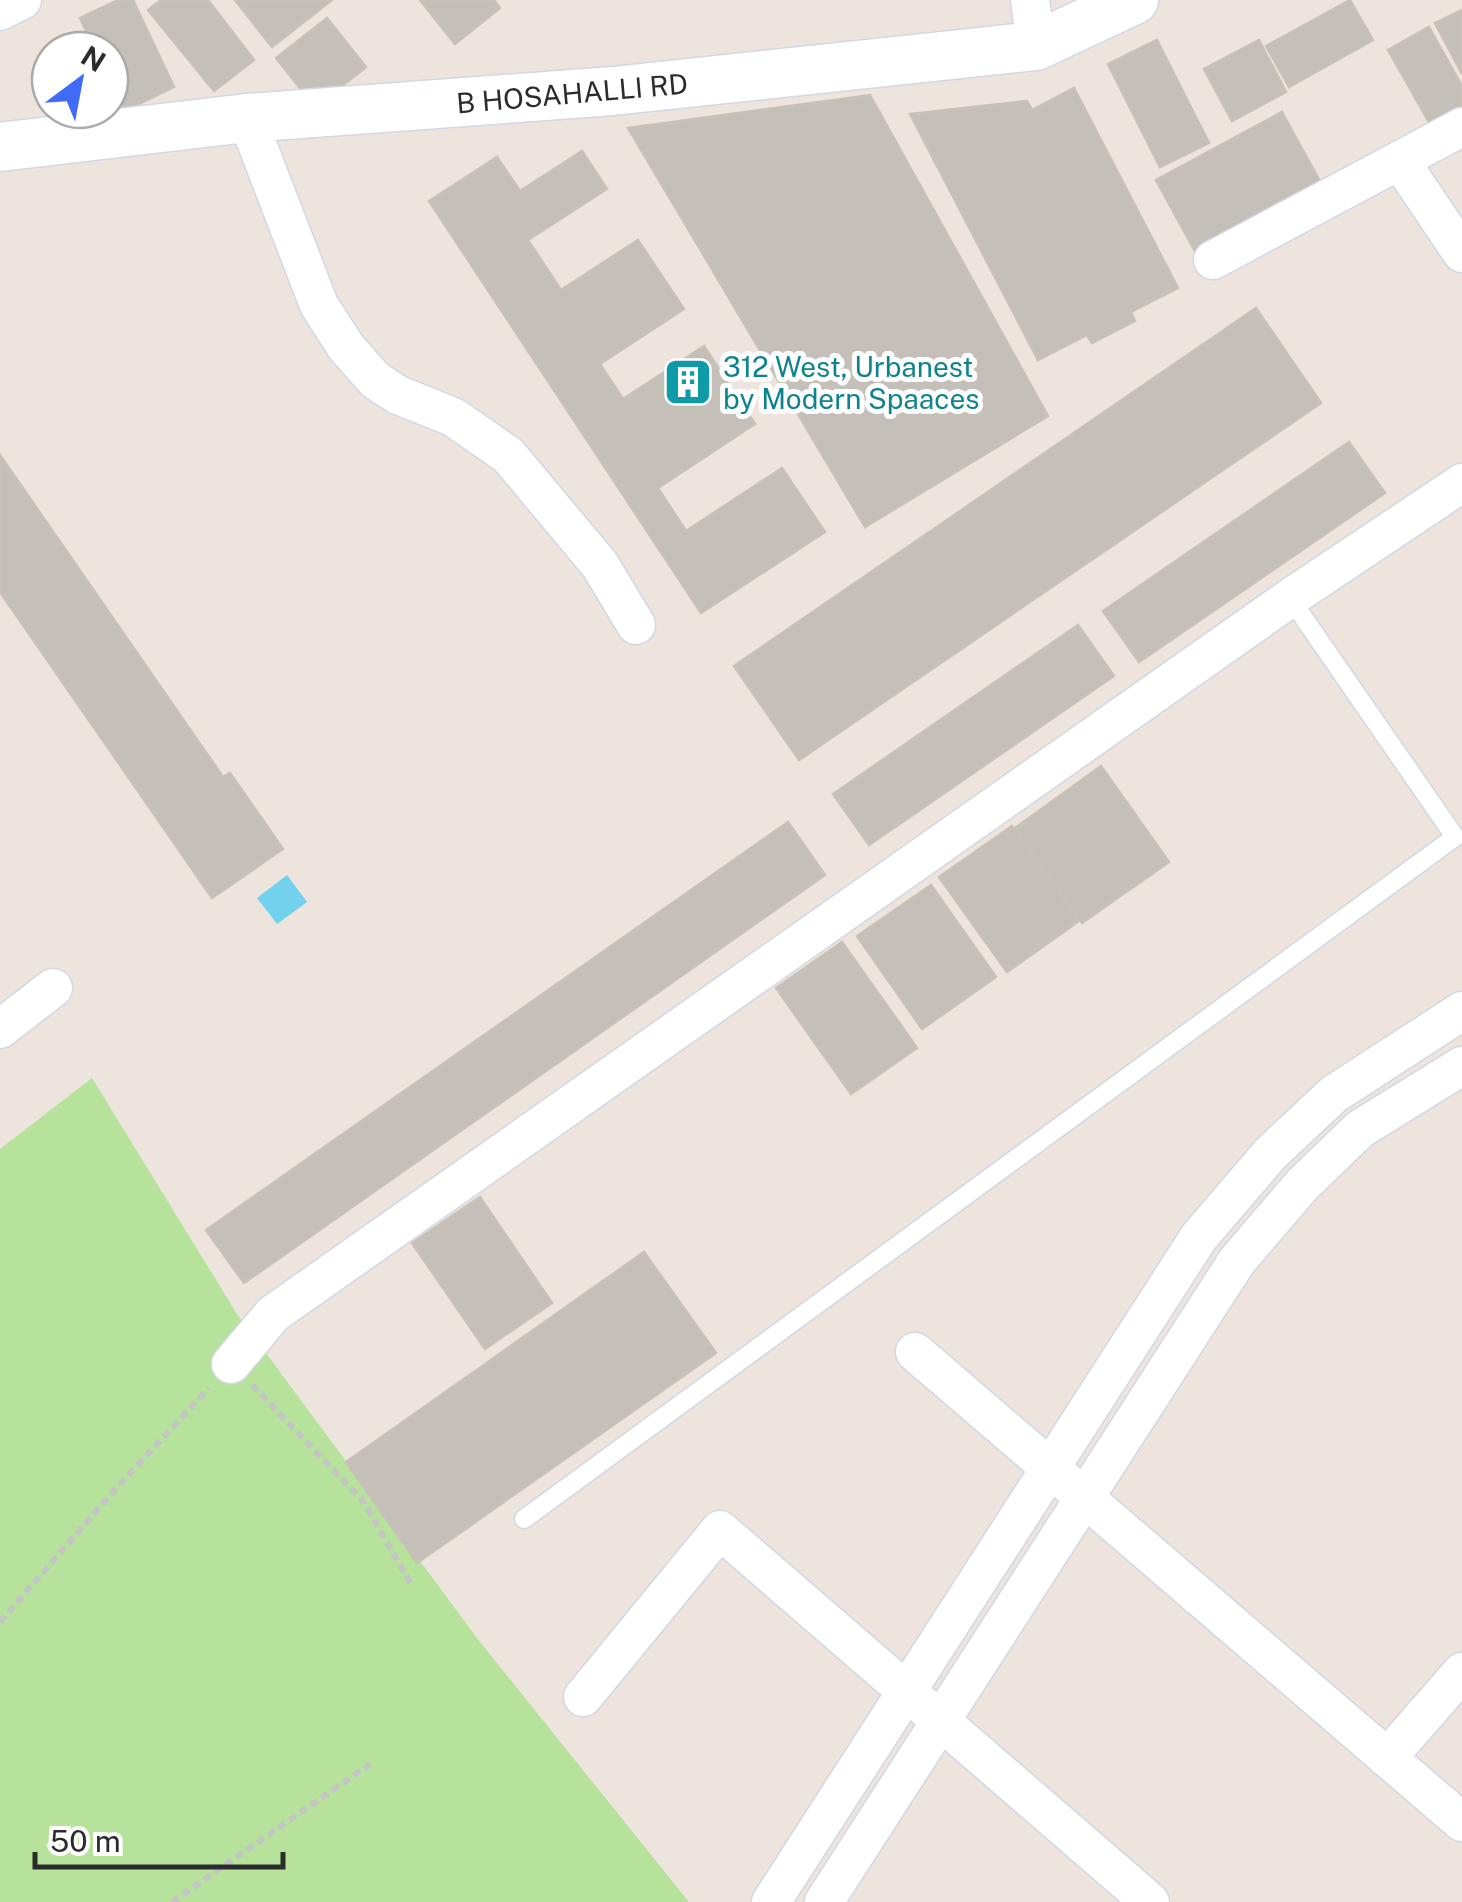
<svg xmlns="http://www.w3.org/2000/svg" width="1462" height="1902" font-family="'Public Sans',sans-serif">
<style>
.green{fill:#b6e29b}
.water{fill:#72d2ed}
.building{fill:#c5bfba;stroke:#c8c1b7;stroke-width:2.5}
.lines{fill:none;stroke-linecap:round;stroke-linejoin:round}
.service-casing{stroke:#d3d7e3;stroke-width:21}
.minor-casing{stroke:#d3d7e3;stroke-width:41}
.tertiary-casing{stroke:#d3d7e3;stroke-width:51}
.path{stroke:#c4c4c4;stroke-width:6;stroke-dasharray:8 5;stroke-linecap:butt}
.service{stroke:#fff;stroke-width:18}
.minor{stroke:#fff;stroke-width:38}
.tertiary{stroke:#fff;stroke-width:48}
.labels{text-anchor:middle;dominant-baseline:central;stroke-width:10;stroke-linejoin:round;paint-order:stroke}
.street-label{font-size:28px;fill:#2b2b2b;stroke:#fff}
.culture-label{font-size:28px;fill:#0d838f;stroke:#fff;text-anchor:start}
</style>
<rect width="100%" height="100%" fill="#ede5dd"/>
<path class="green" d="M92 1078 237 1314 480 1642 689 1902H0V1149Z"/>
<path class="water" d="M287 875 307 902 277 924 257 898Z"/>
<g class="building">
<path d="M118 0H133L174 87 124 111 110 81V50H95L80 18Z"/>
<path d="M161 0H208L254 60 214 91 148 10Z"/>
<path d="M235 0H332L272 47Z"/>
<path d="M420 0H494L500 8 455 44Z"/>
<path d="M1350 0 1373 40 1289 87 1266 46Z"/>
<path d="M1462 10V74L1435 23Z"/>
<path d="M327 18 366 67 315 107 276 58Z"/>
<path d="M1429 27 1462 86V106L1430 124 1388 50Z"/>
<path d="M1157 40 1209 143 1160 167 1108 64Z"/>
<path d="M1259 40 1286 92 1232 121 1204 69Z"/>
<path d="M1074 88 1178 288 1131 312 1135 321 1092 343 1087 335 1038 360 910 114 1027 101 1032 110Z"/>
<path d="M870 95 1048 416 865 527 628 128Z"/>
<path d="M1282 112 1322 185 1196 253 1156 180Z"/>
<path d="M582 151 607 189 528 240 561 290 638 240 684 309 600 364 623 399 704 346 755 424 658 488 686 531 782 468 825 532 701 613 429 201 497 157 520 191Z"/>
<path d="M1256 308 1321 403 799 760 734 666Z"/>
<path d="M1349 442 1385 493 1139 662 1103 611Z"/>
<path d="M0 455 223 777 230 773 283 849 212 898 0 592Z"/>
<path d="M1078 625 1114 676 869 845 833 794Z"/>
<path d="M1101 766 1169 862 1082 923 1015 828Z"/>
<path d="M788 822 825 875 244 1283 206 1230Z"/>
<path d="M1012 826 1079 921 1007 972 939 877Z"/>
<path d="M931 885 996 977 922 1029 857 936Z"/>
<path d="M842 942 917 1048 851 1094 776 988Z"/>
<path d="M480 1197 552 1303 485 1349 412 1243Z"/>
<path d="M644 1252 716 1353 417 1563 346 1462Z"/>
</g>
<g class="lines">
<g class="service-casing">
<path id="service" d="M524 1519 1455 837 1290 598"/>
</g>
<g class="minor-casing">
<g id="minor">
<path d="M1030 0 1036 46"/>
<path d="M0 11 22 0"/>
<path d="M247 118 319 305 346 347 375 380 398 395 453 417 508 455 600 565 636 625"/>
<path d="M1400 161 1462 253"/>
<path d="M1213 260 1462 127"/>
<path d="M0 1029 53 988"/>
<path d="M915 1352 1462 1822"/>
<path d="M231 1364 273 1314 1290 598 1462 483"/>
<path d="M583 1697 720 1530 1150 1902"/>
<path d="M1387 1758 1462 1672"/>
<path d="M771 1902 1199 1237 1270 1154 1334 1094 1462 1011"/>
<path d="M824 1902 1237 1261 1302 1185 1360 1129 1462 1066"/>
</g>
</g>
<g class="tertiary-casing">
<path id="tertiary" d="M0 147 247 118 613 91 1036 46 1134 0"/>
</g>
<g class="path">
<path d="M252 1385 363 1501 411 1584"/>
<path d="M0 1622 118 1486 209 1388"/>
<path d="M172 1902 370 1764"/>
</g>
<use href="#service" class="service"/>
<use href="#minor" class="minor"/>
<use href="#tertiary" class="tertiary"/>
</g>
<defs>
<g id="building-square" transform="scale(2.5)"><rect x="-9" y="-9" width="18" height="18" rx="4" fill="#0f9aa8" stroke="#fff"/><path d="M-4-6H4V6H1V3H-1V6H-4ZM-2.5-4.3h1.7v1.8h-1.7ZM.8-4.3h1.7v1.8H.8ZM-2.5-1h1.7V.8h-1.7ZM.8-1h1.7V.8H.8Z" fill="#fff"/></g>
</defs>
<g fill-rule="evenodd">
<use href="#building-square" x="688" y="382"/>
</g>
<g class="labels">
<g class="street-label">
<text transform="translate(572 93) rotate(-5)">B HOSAHALLI RD</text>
</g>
<g class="culture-label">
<text x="723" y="366">312 West, Urbanest<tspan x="723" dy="32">by Modern Spaaces</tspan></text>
</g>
</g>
<g transform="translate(80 80) rotate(32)"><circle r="48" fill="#ffffff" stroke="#aaaaaa" stroke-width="2.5"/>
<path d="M0-8L18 38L0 25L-18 38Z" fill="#406bf7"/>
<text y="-15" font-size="28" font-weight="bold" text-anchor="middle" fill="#2b2b2b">N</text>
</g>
<path d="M35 1852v15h248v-15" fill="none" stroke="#2b2b2b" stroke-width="5"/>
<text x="50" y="1852" font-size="30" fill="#2b2b2b" stroke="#ffffff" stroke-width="8" paint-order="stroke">50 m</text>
</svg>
